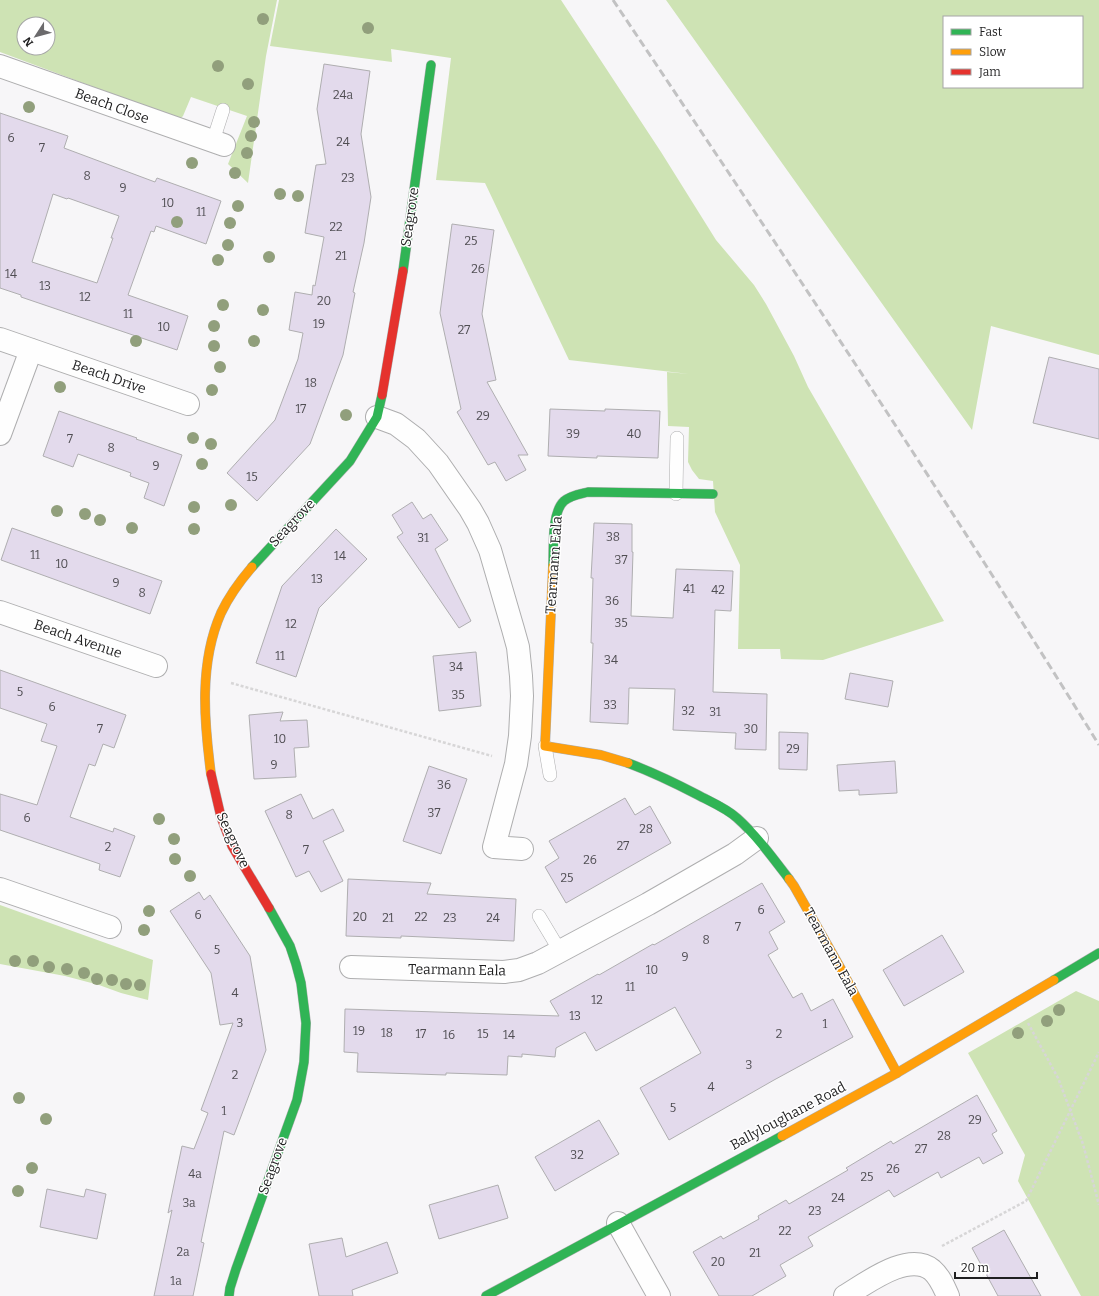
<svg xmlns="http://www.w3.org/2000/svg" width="1099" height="1296" font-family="Bitter,serif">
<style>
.green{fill:#cee3b4;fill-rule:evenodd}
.building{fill:#e3daec;stroke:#afaeb0;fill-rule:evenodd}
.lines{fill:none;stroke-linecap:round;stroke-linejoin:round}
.lane-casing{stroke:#aeaeaf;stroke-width:14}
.street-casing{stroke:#aeaeaf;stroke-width:24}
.fast-casing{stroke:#aeaeaf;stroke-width:10}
.slow-casing{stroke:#aeaeaf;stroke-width:10}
.jam-casing{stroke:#aeaeaf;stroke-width:10}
.path{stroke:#d7d6d7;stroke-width:2.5;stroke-dasharray:3 2;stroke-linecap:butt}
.lane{stroke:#fefefe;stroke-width:13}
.street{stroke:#fefefe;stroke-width:22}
.fast{stroke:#30b455;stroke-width:9}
.slow{stroke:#ff9f0a;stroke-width:9}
.jam{stroke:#e5322d;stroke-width:9}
.rail{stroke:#c2c2c3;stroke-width:3;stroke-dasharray:8 4;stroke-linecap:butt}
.tree{fill:#919f7c}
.labels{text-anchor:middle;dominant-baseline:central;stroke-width:3;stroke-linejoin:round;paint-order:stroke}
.number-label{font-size:12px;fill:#504e53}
.street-label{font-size:14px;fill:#1f1f20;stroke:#fff}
</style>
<rect width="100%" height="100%" fill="#f7f6f8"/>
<g class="green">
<path d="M0 0H277L266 56 248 183 228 164 247 116 191 97 183 116 181 118H177L0 52ZM24 24H48V48H24Z"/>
<path d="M279 0H561L661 152 716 240 754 285 766 304 794 356 808 387 944 621 823 660 781 659 780 649H738L740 565 715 512 713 481 699 479 692 470 688 462 689 427 668 426 667 372 689 374 569 360 485 183 436 180 451 58 391 49 392 62 270 46Z"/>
<path d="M666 0H1099V355L991 326 972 430ZM944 17H1082V87H944Z"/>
<path d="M0 905 153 960 148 1000 121 993 99 985 65 976 0 964Z"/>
<path d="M1076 991 1099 1001V1296H1081L1018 1181 1025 1155 968 1053Z"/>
</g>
<g class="building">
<path d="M324 64 370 71 361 134 371 197 364 243 353 292 355 293 343 355 310 444 257 501 227 473 275 420 298 359 303 333 289 330 295 292 312 295 313 285 315 286 324 237 305 233 316 165 326 164 317 109Z"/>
<path d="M0 113 68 136 64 148 155 182 157 178 221 201 206 244 156 226 154 232 151 231 128 295 188 316 177 350 21 297V295L0 288ZM53 194 67 199 68 198 119 216 111 238H113L97 283 32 262Z"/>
<path d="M452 224 494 230 482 314 496 380 487 382 528 455H518L526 470 506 481 495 462 488 465 457 412 461 409 440 313Z"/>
<path d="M1049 357 1099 369V439L1033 423Z"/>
<path d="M550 409 605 411V409L660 411 658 458 597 456V458L548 456Z"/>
<path d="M59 411 137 438 136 439 182 455 164 506 144 498 149 483 130 476 131 473 78 454 73 467 43 456Z"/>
<path d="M412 502 423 519 431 514 448 540 435 549 471 621 459 628 397 537 403 533 392 515Z"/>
<path d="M594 523 632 524V552H633L631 616 673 618 676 569 733 571 731 611 715 610 713 692 767 694 766 750 735 749 736 733 673 730 675 689 629 688 628 724 590 722 593 643H591L593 578H591Z"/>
<path d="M12 528 162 581 150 614 1 560Z"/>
<path d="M336 529 367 559 319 608 296 677 256 663 282 586Z"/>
<path d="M476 652 481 706 439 711 433 656Z"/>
<path d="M0 670 126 715 114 748 103 744 95 766 89 764 70 817 113 832 114 828 135 836 120 877 99 870 100 864 0 830V794L37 805 57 746 41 741 47 724 0 708Z"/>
<path d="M850 673 893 681 888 707 845 699Z"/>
<path d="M283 712 280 721 307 720 309 747 294 748 296 777 254 779 249 715Z"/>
<path d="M779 732 808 733 807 770 779 769Z"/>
<path d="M895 761 897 793 859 795V790L839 791 837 765Z"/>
<path d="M429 766 467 779 441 854 403 841Z"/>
<path d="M301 794 313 819 333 809 344 831 323 841 343 881 321 892 309 871 296 877 265 811Z"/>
<path d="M625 798 635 815 650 806 671 843 566 903 545 867 559 858 549 841Z"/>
<path d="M348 879 431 883 427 894 516 899 514 941 401 936V938L346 936Z"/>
<path d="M762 883 785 922 769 932 778 949 768 955 793 998 802 993 811 1011 833 999 853 1037 774 1080 669 1140 640 1088 701 1053 675 1007 596 1051 585 1032 556 1048 555 1057 522 1054V1057L508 1056 507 1075 446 1073V1075L357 1072 358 1053 344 1052 345 1009 559 1016 550 1001 598 974 599 975 653 944 654 945Z"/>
<path d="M199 892 204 900 210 895 250 956 266 1050 234 1135 224 1131 201 1242 204 1243 193 1296H154L172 1210 168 1213 182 1146 194 1149 208 1113 201 1110 233 1023 220 1025 211 973 170 911Z"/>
<path d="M942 935 964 972 904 1006 883 970Z"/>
<path d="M977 1095 997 1131 992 1134 1003 1153 983 1164 979 1157 941 1178 938 1172 894 1197 889 1190 808 1237 813 1246 780 1265 786 1276 752 1296H719L693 1252 721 1236 723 1239 759 1219 758 1216 786 1200 789 1204 848 1170 846 1168 891 1141 893 1144Z"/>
<path d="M599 1120 619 1154 555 1191 535 1157Z"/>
<path d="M498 1185 508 1218 439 1239 429 1205Z"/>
<path d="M47 1189 84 1197 86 1189 106 1194 97 1239 40 1227Z"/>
<path d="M1004 1230 1018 1255 1041 1296H998L972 1248Z"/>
<path d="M342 1238 346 1257 387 1242 398 1273 352 1290 353 1296H319L309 1244Z"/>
</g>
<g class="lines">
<g class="lane-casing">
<g id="lane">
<path d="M213 141 223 110"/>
<path d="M676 494 677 438"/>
<path d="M545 746 550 775"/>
<path d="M539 916 560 951"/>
</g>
</g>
<g class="street-casing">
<g id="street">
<path d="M0 66 224 145"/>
<path d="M0 339 188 404"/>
<path d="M377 417 396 424 416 439 438 463 470 509 478 523 490 550 513 629 518 647 521 676 522 696 520 736 516 764 494 847 522 849"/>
<path d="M0 434 31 350"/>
<path d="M0 612 156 666"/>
<path d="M0 889 110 927"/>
<path d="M351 967 504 972 519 970 538 963 648 904 735 854 757 838"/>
<path d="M618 1223 659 1296"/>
<path d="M845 1296C867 1283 908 1251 932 1270 940 1277 944 1287 948 1296"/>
</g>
</g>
<g class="fast-casing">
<g id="fast">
<path d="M403 271 431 65"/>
<path d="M553 566C554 548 551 513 564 501 571 495 580 494 588 492L713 494"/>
<path d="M252 567 350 461 377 417 382 395"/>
<path d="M628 763C652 772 675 783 698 795 711 802 726 808 737 818 757 836 773 858 789 879"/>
<path d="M1054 980 1099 953"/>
<path d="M229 1296 230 1288 236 1269 297 1100 304 1062 306 1023 301 983 296 964 290 946 269 908"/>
<path d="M486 1296 782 1136"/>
</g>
</g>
<g class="slow-casing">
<g id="slow">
<path d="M553 566 545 746 601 755 628 763"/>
<path d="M211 774C204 721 199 663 221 613 229 596 240 581 252 567"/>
<path d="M789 879 794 886 841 969 897 1073"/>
<path d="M782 1136 897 1073 1054 980"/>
</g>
</g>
<g class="jam-casing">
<g id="jam">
<path d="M382 395 403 271"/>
<path d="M211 774 221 817 232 846 269 908"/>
</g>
</g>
<g class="path">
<path d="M231 683 492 756"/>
<path d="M1028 1023 1058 1078 1083 1144 1099 1205"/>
<path d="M942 1246 1026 1201 1099 1052"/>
</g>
<use href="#lane" class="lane"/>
<use href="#street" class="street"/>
<use href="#fast" class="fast"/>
<use href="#slow" class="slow"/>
<use href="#jam" class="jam"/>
<path class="rail" d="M613 0C778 246 943 493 1099 745"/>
</g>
<g class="tree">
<circle cx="263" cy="19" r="6"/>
<circle cx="368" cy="28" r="6"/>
<circle cx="218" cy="66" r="6"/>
<circle cx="248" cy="84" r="6"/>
<circle cx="29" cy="107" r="6"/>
<circle cx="254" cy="122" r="6"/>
<circle cx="251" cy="136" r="6"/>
<circle cx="247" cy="153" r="6"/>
<circle cx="192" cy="163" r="6"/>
<circle cx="235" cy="173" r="6"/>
<circle cx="280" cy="194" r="6"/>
<circle cx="298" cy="196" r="6"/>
<circle cx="238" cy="206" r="6"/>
<circle cx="177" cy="222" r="6"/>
<circle cx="230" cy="223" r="6"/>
<circle cx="228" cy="245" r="6"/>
<circle cx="269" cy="257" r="6"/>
<circle cx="218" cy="260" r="6"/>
<circle cx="223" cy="305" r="6"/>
<circle cx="263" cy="310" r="6"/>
<circle cx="214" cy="326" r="6"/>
<circle cx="136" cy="341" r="6"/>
<circle cx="254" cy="341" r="6"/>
<circle cx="214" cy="346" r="6"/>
<circle cx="220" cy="367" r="6"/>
<circle cx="60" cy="387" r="6"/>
<circle cx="212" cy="390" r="6"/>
<circle cx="346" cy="415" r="6"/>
<circle cx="193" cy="438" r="6"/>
<circle cx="211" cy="444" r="6"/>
<circle cx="202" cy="464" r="6"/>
<circle cx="231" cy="505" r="6"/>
<circle cx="194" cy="507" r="6"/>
<circle cx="57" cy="511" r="6"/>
<circle cx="85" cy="514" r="6"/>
<circle cx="100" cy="520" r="6"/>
<circle cx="132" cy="528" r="6"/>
<circle cx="194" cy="529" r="6"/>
<circle cx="159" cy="819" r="6"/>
<circle cx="174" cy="839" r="6"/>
<circle cx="175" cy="859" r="6"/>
<circle cx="190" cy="876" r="6"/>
<circle cx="149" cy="911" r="6"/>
<circle cx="144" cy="930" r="6"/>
<circle cx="15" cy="961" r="6"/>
<circle cx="33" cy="961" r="6"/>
<circle cx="49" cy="967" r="6"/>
<circle cx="67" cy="969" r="6"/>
<circle cx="84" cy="973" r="6"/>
<circle cx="97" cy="979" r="6"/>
<circle cx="112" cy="980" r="6"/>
<circle cx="126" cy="984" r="6"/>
<circle cx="140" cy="985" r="6"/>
<circle cx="1059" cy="1010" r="6"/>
<circle cx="1047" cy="1021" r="6"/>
<circle cx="1018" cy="1033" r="6"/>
<circle cx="19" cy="1098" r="6"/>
<circle cx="46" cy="1119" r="6"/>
<circle cx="32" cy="1168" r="6"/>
<circle cx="18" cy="1191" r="6"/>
</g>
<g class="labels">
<g class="number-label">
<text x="343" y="95">24a</text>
<text x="11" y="138">6</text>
<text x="343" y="142">24</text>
<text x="42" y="148">7</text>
<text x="87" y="176">8</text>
<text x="348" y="178">23</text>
<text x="123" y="188">9</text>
<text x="168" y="203">10</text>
<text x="201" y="212">11</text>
<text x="336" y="227">22</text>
<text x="471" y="241">25</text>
<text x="341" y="256">21</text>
<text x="478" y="269">26</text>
<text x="11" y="274">14</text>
<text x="45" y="286">13</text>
<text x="85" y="297">12</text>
<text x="324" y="301">20</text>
<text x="128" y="314">11</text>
<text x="319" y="324">19</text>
<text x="164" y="327">10</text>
<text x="464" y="330">27</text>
<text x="311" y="383">18</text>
<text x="301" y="409">17</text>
<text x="483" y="416">29</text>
<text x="573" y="434">39</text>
<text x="634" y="434">40</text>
<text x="70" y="439">7</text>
<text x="111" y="448">8</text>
<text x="156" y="466">9</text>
<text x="252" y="477">15</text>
<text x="613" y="537">38</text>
<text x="423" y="538">31</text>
<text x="35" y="555">11</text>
<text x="340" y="556">14</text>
<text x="621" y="560">37</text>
<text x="62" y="564">10</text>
<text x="317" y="579">13</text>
<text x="116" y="583">9</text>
<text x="689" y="589">41</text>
<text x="718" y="590">42</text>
<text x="142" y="593">8</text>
<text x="612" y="601">36</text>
<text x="621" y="623">35</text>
<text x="291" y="624">12</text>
<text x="280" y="656">11</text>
<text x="611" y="660">34</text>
<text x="456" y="667">34</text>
<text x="20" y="692">5</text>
<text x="458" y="695">35</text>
<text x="610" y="705">33</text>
<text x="52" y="707">6</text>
<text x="688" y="711">32</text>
<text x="715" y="712">31</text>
<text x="100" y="729">7</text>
<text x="751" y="729">30</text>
<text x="280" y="739">10</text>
<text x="793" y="749">29</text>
<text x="274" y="765">9</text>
<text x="444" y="785">36</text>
<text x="434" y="813">37</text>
<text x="289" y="815">8</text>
<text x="27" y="818">6</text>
<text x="646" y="829">28</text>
<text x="623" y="846">27</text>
<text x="108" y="847">2</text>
<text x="306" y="850">7</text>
<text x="590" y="860">26</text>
<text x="567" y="878">25</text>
<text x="761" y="910">6</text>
<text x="198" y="915">6</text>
<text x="360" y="917">20</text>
<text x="421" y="917">22</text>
<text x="388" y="918">21</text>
<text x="450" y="918">23</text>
<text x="493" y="918">24</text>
<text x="738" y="927">7</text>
<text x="706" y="940">8</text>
<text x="217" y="950">5</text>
<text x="685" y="957">9</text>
<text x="652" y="970">10</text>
<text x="630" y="987">11</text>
<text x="235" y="993">4</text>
<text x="597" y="1000">12</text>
<text x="575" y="1016">13</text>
<text x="240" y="1023">3</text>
<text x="825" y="1024">1</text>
<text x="359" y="1031">19</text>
<text x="387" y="1033">18</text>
<text x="421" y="1034">17</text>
<text x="483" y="1034">15</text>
<text x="779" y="1034">2</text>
<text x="449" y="1035">16</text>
<text x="509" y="1035">14</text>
<text x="749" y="1065">3</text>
<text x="235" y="1075">2</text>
<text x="711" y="1087">4</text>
<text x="673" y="1108">5</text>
<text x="224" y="1111">1</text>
<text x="975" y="1120">29</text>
<text x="944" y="1136">28</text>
<text x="921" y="1149">27</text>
<text x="577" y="1155">32</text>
<text x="893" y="1169">26</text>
<text x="195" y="1174">4a</text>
<text x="867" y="1177">25</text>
<text x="838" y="1198">24</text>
<text x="189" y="1203">3a</text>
<text x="815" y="1211">23</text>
<text x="785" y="1231">22</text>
<text x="183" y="1252">2a</text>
<text x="755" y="1253">21</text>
<text x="718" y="1262">20</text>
<text x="176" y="1281">1a</text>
</g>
<g class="street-label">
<text transform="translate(112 106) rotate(20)">Beach Close</text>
<text transform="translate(410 217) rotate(-82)">Seagrove</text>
<text transform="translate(109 377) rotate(19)">Beach Drive</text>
<text transform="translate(292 523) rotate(-47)">Seagrove</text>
<text transform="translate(554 565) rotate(-86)">Tearmann Eala</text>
<text transform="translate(78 639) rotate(19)">Beach Avenue</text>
<text transform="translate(233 840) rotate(65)">Seagrove</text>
<text transform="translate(831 952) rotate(61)">Tearmann Eala</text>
<text transform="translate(457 970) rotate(1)">Tearmann Eala</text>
<text transform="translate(788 1116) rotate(-28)">Ballyloughane Road</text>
<text transform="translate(273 1166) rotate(-70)">Seagrove</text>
</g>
</g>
<rect x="943" y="16" width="140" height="72" fill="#ffffff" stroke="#a5a5a6"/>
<rect x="951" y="29" width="20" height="6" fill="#30b455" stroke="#a5a5a6"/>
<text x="979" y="36" font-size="12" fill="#1f1f20">Fast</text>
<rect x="951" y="49" width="20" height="6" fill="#ff9f0a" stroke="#a5a5a6"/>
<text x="979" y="56" font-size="12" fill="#1f1f20">Slow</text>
<rect x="951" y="69" width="20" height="6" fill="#e5322d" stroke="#a5a5a6"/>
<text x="979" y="76" font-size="12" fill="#1f1f20">Jam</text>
<g transform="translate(36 36) rotate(234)"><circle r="19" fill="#ffffff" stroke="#a5a5a6"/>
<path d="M0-3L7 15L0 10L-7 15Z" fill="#6b6a6c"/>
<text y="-6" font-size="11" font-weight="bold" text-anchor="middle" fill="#1f1f20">N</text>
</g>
<path d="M955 1272v6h82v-6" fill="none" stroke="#1f1f20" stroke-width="2"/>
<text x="961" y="1272" font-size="12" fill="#1f1f20" stroke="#ffffff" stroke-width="3" paint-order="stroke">20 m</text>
</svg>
